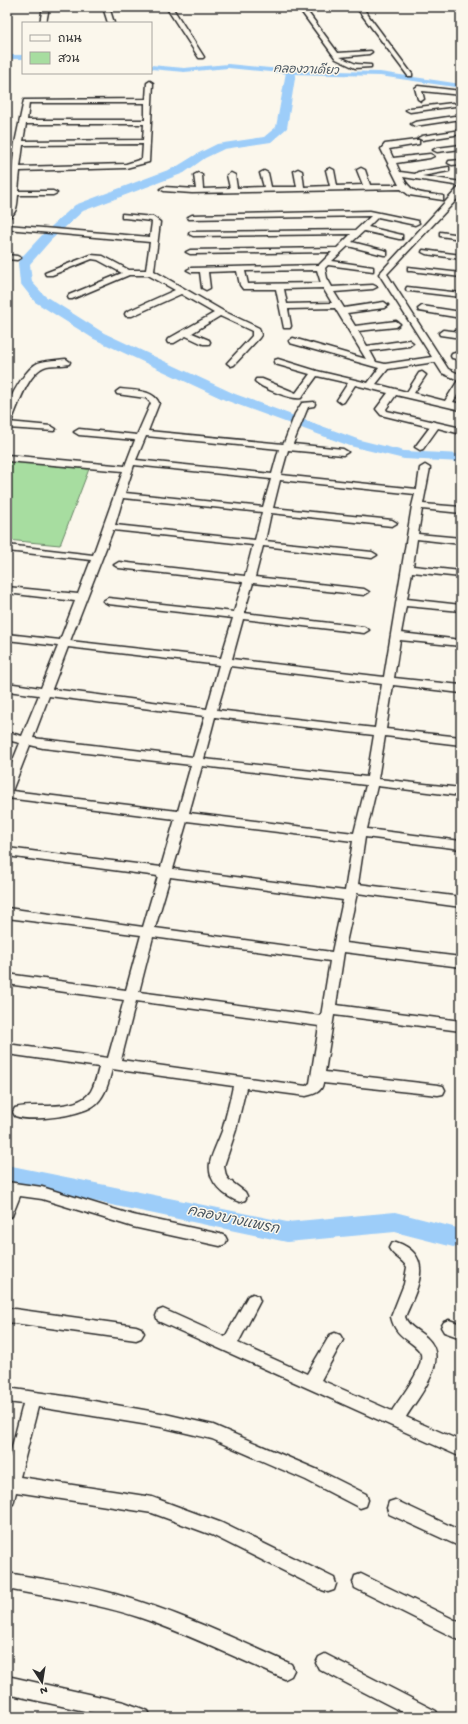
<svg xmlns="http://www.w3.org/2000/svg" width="468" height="1724" font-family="'Gochi Hand','Playpen Sans Thai',sans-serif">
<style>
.green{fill:#a7dda0;stroke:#698466}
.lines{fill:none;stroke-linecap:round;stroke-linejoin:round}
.canal{fill:#9dcdf9;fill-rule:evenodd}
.river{fill:#9dcdf9;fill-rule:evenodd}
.minor-casing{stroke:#2b2b2b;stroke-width:3}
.minor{fill:#fbf7ec;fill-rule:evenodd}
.labels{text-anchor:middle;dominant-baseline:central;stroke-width:3;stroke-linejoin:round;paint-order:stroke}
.far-water-label{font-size:12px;font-style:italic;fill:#48545e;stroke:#fbf7ec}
.water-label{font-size:14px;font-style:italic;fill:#48545e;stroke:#fbf7ec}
</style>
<rect width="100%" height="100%" fill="#fbf7ec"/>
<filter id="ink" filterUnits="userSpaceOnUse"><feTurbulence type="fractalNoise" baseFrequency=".025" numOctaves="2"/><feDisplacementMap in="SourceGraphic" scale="8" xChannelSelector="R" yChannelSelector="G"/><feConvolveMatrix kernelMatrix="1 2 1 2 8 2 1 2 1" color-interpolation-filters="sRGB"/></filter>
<g filter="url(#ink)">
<path class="green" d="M7 461 89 469 60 545 7 540Z"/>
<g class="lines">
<g class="canal">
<rect x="7" y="55" width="16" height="4"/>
<path d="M228 64 291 70 380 72 461 84V88L380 76 291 74 228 68 184 72 151 69V65L184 68Z"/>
</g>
<g class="river">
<path d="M291 69 296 72 287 128 271 142 224 149 205 158 184 173 83 211 51 240 30 264 32 282 45 296 104 333 235 394 360 440 404 451 461 454V462L404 459 350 446 225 400 94 339 35 302 20 283 18 263 19 260 43 234 75 205 176 167 197 154 217 144 264 137 276 127 286 72Z"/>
<path d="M7 1165 287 1222 395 1212 461 1229V1249L395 1232 287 1242 7 1183Z"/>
</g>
<g class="minor-casing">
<g id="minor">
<path d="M43 7H49L46 23H40Z"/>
<path d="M103 7H109L114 23H108Z"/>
<path d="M166 7H172L204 57 203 58H199Z"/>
<path d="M298 7H304L338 53 371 51 372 52 369 54 340 57 356 64 371 65V67L355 68 336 59Z"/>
<path d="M356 7H362L412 74V76H408Z"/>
<path d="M150 81 153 83 149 162 126 168 20 171 18 191H53L57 193 53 195H18C17 205 17 215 7 218L15 143 24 100 146 99 147 83ZM29 103H145V120H27ZM26 124H144L143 140 23 141ZM143 144 142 159 126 164 20 167 23 145Z"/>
<path d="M418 86 461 91V95L422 91 424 99 421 101 418 99 415 88Z"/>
<path d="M453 103 457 105 455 106 410 112 406 110 410 108Z"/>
<path d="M461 115V119L415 126 411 124 415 122Z"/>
<path d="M461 130V134L422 140 418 138 422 136Z"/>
<path d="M416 140H419V144L389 149 393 158 430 154 434 156 430 158 396 163 400 172 415 174 418 172 449 167V171L422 176 461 182V186L403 177C413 197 424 192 443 196V200L409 195 401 189 192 193 164 191 160 189 164 187 196 189 194 175 198 173 202 175 203 189 230 188 227 175 231 173 235 175 237 188 264 187 260 173 264 171 268 173 271 187H297L294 171 298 169 302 171 304 187 330 186 326 170 330 168 334 170 337 186 363 185 357 170 361 168 365 170 370 185H399L381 149 385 144Z"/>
<path d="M461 145V149L437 152 433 150 437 148Z"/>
<path d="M461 160V164L452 165 448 163 449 161Z"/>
<path d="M458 188H461V195L387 274 448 369 461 375V381L442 373 435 362 388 369 376 384 407 392 419 373 422 372 426 375 414 393 445 401 457 382H461V389L453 402 461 404V410L396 395 386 409 387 411 461 428V434L438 428 423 449 420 450 415 447 430 427 381 415 376 409 388 393 355 385 344 402 341 403 337 400 348 383 317 376 301 398C292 400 261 388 255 381L256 379H262L296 393 310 374 275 364 274 362 275 360 278 359 317 371 368 383 379 368 290 343 289 341 293 338 366 359 335 308 288 309 291 326 290 328H284L276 289H243L240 285 237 271 208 272 210 288 206 290 202 288 200 272H191L187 270 191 268 319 265 332 252 190 254 186 252 190 250 337 248 351 234 193 236 189 234 190 232 356 230 371 216 189 219 188 217 192 215 370 211 418 221 419 223 415 225 378 217 368 227 402 235V239H399L364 231 352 242 387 251V255H384L348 246 332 261 373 267V271L328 265 325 268 327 278 332 287 373 285 377 287 373 289 334 292 344 308 384 302 388 305 384 308 347 313 355 326 396 321 400 324 396 327 358 331 367 346 409 340 413 343 409 346 370 351 376 362 385 364 432 357 379 274ZM317 270 321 283 248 284 245 271ZM323 288 332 303 287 304 284 289Z"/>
<path d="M122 214 153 217 160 222 154 271 223 311 259 328 261 335 259 338 234 365 231 366 227 363 252 336V331L220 316 192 333 209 340 210 342 209 344H203L186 336 174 343H168L167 341 168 339 214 313 181 294 132 316H126L125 314 126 312 175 290 148 275H129L72 299H69L68 297 69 295 122 273 98 260 92 259 52 275H46L45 273 91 255 103 256 129 270H146L150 242 7 229V225L150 237 152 222 151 221 125 218H122Z"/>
<path d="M440 232 461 235V239L440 236Z"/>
<path d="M423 250 461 255V259L426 254 422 252Z"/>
<path d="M7 255 17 256 21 258 17 260 7 259Z"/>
<path d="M408 267 461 273V277L411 271H408Z"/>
<path d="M407 287 461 293V297L410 291H407L406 289Z"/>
<path d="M422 306 461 312V318L419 311 418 309Z"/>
<path d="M443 330 461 332V338L440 335 439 333Z"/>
<path d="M455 353 461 354V360L452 358 451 356 452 354Z"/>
<path d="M66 359 70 362 69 364C61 366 52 364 44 367 28 374 18 405 12 420L8 422 51 426 56 429 54 431 7 428C7 422 6 415 7 409 10 396 26 368 38 363 47 360 57 360 66 359Z"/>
<path d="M120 389C134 391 153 389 159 403L148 431 283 444 284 443 295 414 302 403 314 402 315 404 314 406 308 407 293 444 343 449 348 452 343 455 288 450 281 475 417 489 420 468 425 465 430 468 423 504 461 507V513L422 509 418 534 461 538V544L417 539 413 566 461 571V577L412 572 407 599 461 605V611L406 606 401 633 461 640V646L400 640 394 678 461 685V693L393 685 386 729 461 737V745L385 736 378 779 461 788V796L377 786 367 829 461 841V849L365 837 358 884 461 897V907L357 893 346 943 461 957V967L344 952 336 1005 461 1021V1031L334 1015 325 1072 438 1085 443 1086 445 1090 443 1094 438 1095 323 1083C322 1092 314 1094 306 1096L246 1088 236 1130 224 1166 226 1176 229 1180 245 1192 247 1196 245 1200 240 1202C225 1197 207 1182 210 1163 212 1153 218 1142 222 1131 226 1116 230 1101 233 1086L112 1069C109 1081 106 1094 97 1103 84 1116 32 1122 15 1116L13 1112 15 1108C22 1106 29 1106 37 1106 53 1106 81 1107 91 1091 95 1084 97 1075 99 1067L7 1054V1044L108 1058 124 1000 7 984V974L126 990 141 935 7 918V908L143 927 158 876 7 856V848L161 867 175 819 7 798V775L20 743 7 740V732L22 736 39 695 7 691V683L41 688 58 646 7 640V634L60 640 75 601 7 593V587L78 594 91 560 7 551V545L93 555 123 471 7 461V455L125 466 135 440 79 435 74 432 79 429 137 435 151 403 146 398 117 394 116 392ZM146 436 279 449 272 474 136 460ZM134 465 271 479 263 507 125 493ZM280 480 415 494 412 506 384 677 232 659 243 619 364 633 369 630 364 627 244 613 253 583 364 595 369 592 364 589 255 577 263 546 372 558 377 555 372 552 265 541 271 513 392 526 397 523 392 520 273 508ZM123 498 262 512 255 540 115 525ZM113 530 253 545 245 576 119 562 114 565 119 568 243 582 234 612 108 598 103 601 108 604 233 618 221 658 70 641ZM68 647 219 665 207 709 52 689ZM230 666 382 684 375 728 217 710ZM49 696 205 716 193 757 33 738ZM215 717 374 735 367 777 204 759ZM30 745 43 748 191 765 178 811 12 791ZM202 766 366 785 354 833 189 813ZM187 821 353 841 345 891 173 869ZM170 877 343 900 332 952 155 928ZM153 937 330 961 321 1016 139 992ZM136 1001 319 1026 310 1083 306 1086 121 1060Z"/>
<path d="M7 1182 42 1187 133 1215 220 1234 225 1236 227 1240 225 1244 220 1246 133 1227 42 1199 20 1196 12 1216 7 1218Z"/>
<path d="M396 1242C436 1256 417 1289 405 1317 408 1327 420 1331 427 1338 451 1360 418 1397 406 1417L461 1441V1457L158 1321 156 1316 158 1311 163 1309 225 1337 248 1296 253 1294 258 1296 260 1301 238 1343 307 1374 330 1335 335 1333 340 1335 343 1340 321 1380 392 1411C400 1398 424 1369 421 1354 419 1349 415 1346 411 1343 400 1335 394 1330 391 1317L404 1284 407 1267C402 1259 393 1256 389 1248L391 1244Z"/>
<path d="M7 1308 136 1326 141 1328 144 1333 141 1338 136 1340 7 1322Z"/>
<path d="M449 1320 461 1324V1338L444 1332 441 1327 444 1322Z"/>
<path d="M7 1388 71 1397 161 1413 213 1425 318 1470 366 1494 368 1500 366 1506 360 1508 306 1480 212 1439 161 1427 38 1407 20 1477 152 1497 222 1523 334 1578 336 1584 334 1590 328 1592 322 1590 212 1535 152 1513 16 1492 13 1504 7 1506V1466L23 1404 7 1402Z"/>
<path d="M395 1500 461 1531V1547L389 1514 387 1508 389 1502Z"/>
<path d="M7 1573C43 1579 80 1584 115 1594 176 1611 234 1638 291 1664L294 1670 291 1676 285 1679C236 1658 189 1634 138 1617 96 1603 51 1598 7 1589Z"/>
<path d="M361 1574 461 1623V1641L355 1588 353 1582 355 1576Z"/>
<path d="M325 1654 436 1711 439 1717H412L319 1669 316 1663 319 1657Z"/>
<path d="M7 1676 124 1702 148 1711 151 1717H112L7 1694Z"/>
</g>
</g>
<use href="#minor" class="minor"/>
</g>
</g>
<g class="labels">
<g class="far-water-label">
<text transform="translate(306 71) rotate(2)">คลองวาเดียว</text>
</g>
<g class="water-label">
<text transform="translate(233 1221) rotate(12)">คลองบางแพรก</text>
</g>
</g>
<rect width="468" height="1724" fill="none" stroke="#fbf7ec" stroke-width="24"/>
<rect x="12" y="12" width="444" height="1700" fill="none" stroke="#2b2b2b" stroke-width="1.5" filter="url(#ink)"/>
<rect x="22" y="22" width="130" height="52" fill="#fbf7ec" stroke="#a8a59f"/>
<rect x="30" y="35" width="20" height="6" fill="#fbf7ec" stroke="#a8a59f"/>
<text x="58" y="42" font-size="12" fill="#2b2b2b">ถนน</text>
<rect x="30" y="52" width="20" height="12" fill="#a7dda0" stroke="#a8a59f"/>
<text x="58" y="62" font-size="12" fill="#2b2b2b">สวน</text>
<g transform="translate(42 1682) rotate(168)" stroke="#fbf7ec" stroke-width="3" paint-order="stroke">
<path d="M0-3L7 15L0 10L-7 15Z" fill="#2b2b2b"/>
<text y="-6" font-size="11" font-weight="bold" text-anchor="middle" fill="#2b2b2b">N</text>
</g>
</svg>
